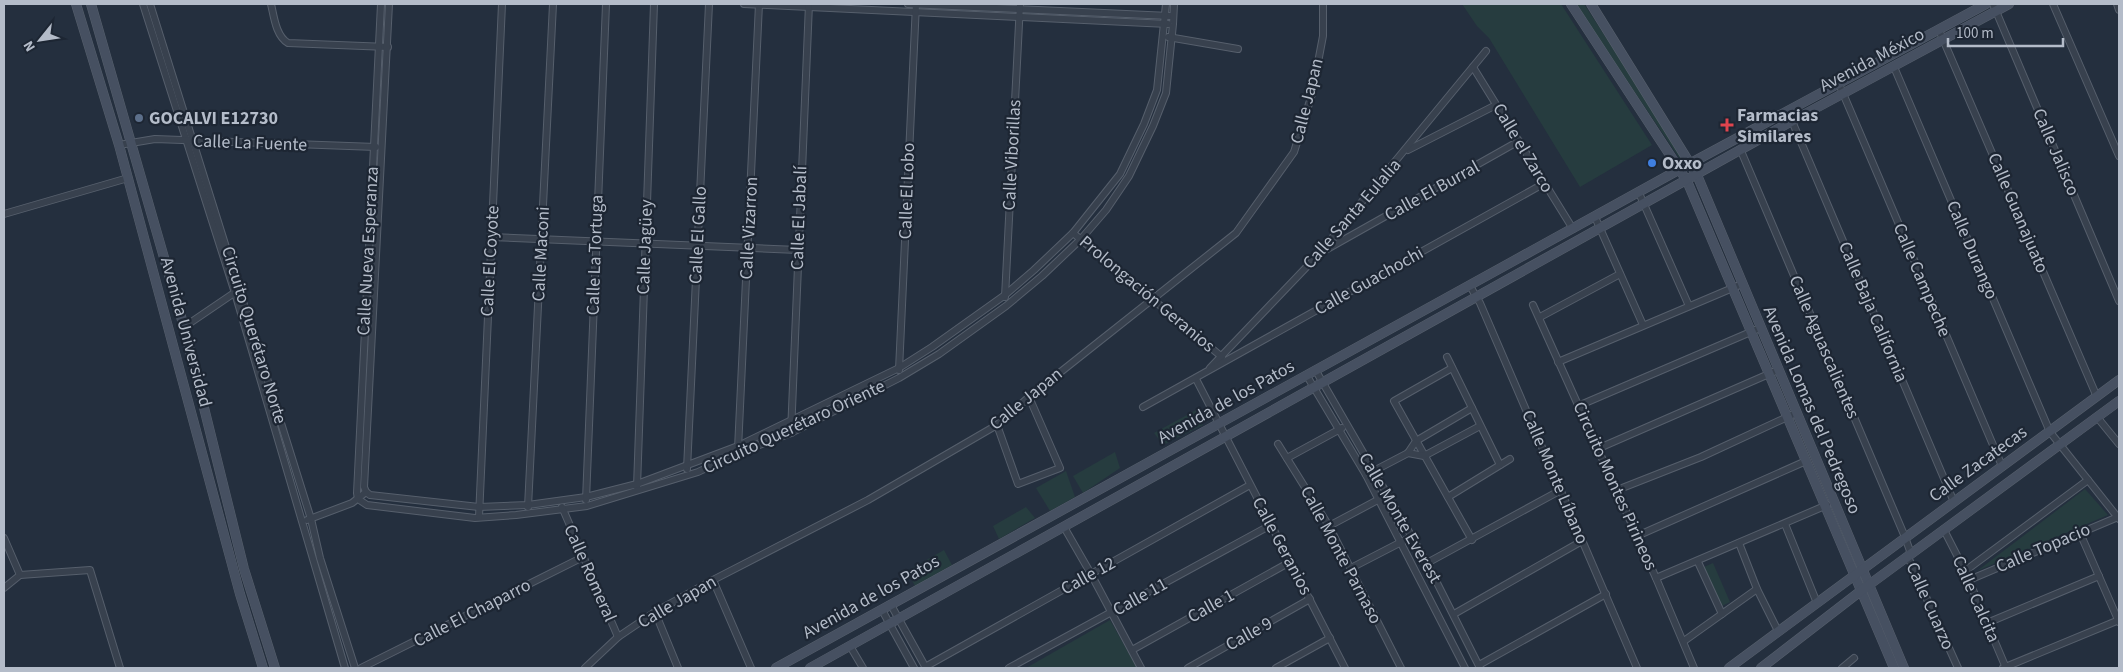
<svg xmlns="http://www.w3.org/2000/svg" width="2123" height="672" font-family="'Source Sans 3',sans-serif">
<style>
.green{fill:#263c3f}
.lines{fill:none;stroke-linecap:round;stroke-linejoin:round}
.street-casing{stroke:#565f6c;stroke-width:8}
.secondary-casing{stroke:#565f6c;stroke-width:10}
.street{stroke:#38414e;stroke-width:6}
.secondary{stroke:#465061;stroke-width:9}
.service-dot{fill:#5c6f8a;stroke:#1d2633;stroke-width:2}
.health-dot{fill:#e0444e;stroke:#1d2633;stroke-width:2}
.shop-dot{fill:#3f7fe0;stroke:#1d2633;stroke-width:2}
.labels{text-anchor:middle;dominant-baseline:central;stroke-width:4.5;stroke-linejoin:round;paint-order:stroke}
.street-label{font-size:18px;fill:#b4bcc9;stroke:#1d2633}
.poi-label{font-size:18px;font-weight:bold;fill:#b4bcc9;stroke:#1d2633;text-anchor:start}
</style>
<rect width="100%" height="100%" fill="#242f3e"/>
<g class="green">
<path d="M1462 4H1561L1652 145 1580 187 1489 38 1477 26Z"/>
<path d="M1575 4H1584L1684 157 1680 159Z"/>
<path d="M1196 410 1203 425 1163 445 1154 433Z"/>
<path d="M1115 452 1120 468 1083 493 1073 476Z"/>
<path d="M1066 471 1075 497 1050 511 1036 488Z"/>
<path d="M2085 489 2108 515 1977 571Z"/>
<path d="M1026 507 1035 518 999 539 993 526Z"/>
<path d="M944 550 952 565 915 586 907 571Z"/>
<path d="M1713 563 1730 602 1722 606 1704 567Z"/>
<path d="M1110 620 1137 668H1026Z"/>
</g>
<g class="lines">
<g class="street-casing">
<g id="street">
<path d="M143 4 235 293 345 668"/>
<path d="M150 4 311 519 320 558 355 668"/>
<path d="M271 4C274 17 276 36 288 43L388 47"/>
<path d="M744 4 1168 24"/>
<path d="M908 4 1170 16"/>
<path d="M1993 4 2119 301"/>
<path d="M2053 4 2119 156"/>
<path d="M2117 4 2119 10"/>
<path d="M1939 30 2097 397"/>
<path d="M1168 37 1238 49"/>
<path d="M1473 67 1573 229"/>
<path d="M1894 67 2050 432 2119 519"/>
<path d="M1839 84 2002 466"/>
<path d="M1792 121 1954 502"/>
<path d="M119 145 155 139 376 147"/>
<path d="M1408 150 1496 105"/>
<path d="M1741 151 1905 537 1910 551 1908 557 1958 668"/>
<path d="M1639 193 1689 306"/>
<path d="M4 214 128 178"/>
<path d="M1595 217 1643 325"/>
<path d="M1073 233 1222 357"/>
<path d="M491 237 798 250"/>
<path d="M1322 252 1519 141"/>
<path d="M1470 286 1480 303 1637 668"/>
<path d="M1005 297 1020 4"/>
<path d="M1533 305 1656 578 1694 668"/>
<path d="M1540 317 1620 274"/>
<path d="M184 327 237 291"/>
<path d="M1447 357 1500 465"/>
<path d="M1558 362 1742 284"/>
<path d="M1210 368 1318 255 1486 51"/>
<path d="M1452 368 1394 401 1472 540"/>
<path d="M899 370 916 4"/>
<path d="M1316 371 1427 563 1480 668"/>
<path d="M1307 376 1366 475 1465 668"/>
<path d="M1196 379 1345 668"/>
<path d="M1578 406 1760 328"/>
<path d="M1143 407 1543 184"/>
<path d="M2097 417 2119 444"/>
<path d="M997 425 1018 484 1060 468 1029 397"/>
<path d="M791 433 809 4"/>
<path d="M1278 444 1329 526 1401 668"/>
<path d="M738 449 759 4"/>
<path d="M1597 449 1778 370"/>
<path d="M1408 453 1424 456 1480 426"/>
<path d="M1287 458 1342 428"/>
<path d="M687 469 709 4"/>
<path d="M1366 475 1408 453 1416 441 1472 408"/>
<path d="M637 487 654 4"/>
<path d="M1617 490 1701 457 1796 413"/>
<path d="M366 492 370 495 479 507 528 505 586 497 637 484 738 446 899 368 932 347 1005 295 1034 270 1073 233 1120 174 1144 124 1157 90 1166 4"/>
<path d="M366 492 364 487 389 4"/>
<path d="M1448 497 1510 459"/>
<path d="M358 499 367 505 475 518 516 515 587 506 698 472 738 453 791 433 899 378 939 354 1006 306 1042 276 1081 239 1106 210 1129 176 1153 126 1166 93 1173 24 1174 4"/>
<path d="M358 499 357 493 381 4"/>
<path d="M586 500 606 4"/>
<path d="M528 507 553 4"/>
<path d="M562 507 618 637"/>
<path d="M479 517 502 4"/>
<path d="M307 520 352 503 366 492"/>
<path d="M1785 524 1817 603"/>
<path d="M1329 526 1387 495"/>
<path d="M1064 527 1091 574 1141 668"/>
<path d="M1944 530 1965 571 2006 668"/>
<path d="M2080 533 2119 622"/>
<path d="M1637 536 1806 461"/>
<path d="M4 538 20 575"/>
<path d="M1739 543 1757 589 1778 631"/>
<path d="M1698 562 1722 614"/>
<path d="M1427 563 1561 490"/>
<path d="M1351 568 1411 537"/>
<path d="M1965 571 2088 480"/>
<path d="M1656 578 1827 505"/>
<path d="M713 580 751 668"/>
<path d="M1969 580 2118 517"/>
<path d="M4 588 20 575 90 570 120 668"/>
<path d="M891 605 926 668"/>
<path d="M882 610 914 668"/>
<path d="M655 612 678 668"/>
<path d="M1454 614 1582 541"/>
<path d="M1987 623 2099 576"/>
<path d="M1684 641 1757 589"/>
<path d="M850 646 863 668"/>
<path d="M1132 650 1290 562"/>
<path d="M1479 665 1606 594"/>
<path d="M925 667 1250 485"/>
<path d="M361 668 583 557"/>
<path d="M585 668 618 637 655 612 713 580 868 500 997 425 1029 397 1236 233 1294 152 1312 94 1323 36V4"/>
<path d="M1009 668 1271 525"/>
<path d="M1188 668 1310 599"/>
<path d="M1276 668 1330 638"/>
<path d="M1842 668 1854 658"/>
<path d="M2003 668 2119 620"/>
</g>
</g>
<g class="secondary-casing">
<g id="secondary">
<path d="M76 4 119 145 240 594 263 668"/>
<path d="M91 4 184 327 244 569 275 668"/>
<path d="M1571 4 1687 181 1894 668"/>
<path d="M1591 4 1697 175 1904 668"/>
<path d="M776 668 1691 163 1986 4"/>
<path d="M810 668 1792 121 2009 4"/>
<path d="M1729 668 2119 380"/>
<path d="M1761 668 1862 590 2119 401"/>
</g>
</g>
<use href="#street" class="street"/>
<use href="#secondary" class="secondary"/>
</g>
<circle class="service-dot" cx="139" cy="118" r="5"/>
<path class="health-dot" d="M1724.5 117.5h5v5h5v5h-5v5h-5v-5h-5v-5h5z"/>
<circle class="shop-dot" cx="1652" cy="163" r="5"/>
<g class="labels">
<g class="street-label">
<text transform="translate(1872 60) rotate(-28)">Avenida México</text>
<text transform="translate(1307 101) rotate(-76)">Calle Japan</text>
<text transform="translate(250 143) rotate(2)">Calle La Fuente</text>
<text transform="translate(1523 148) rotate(59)">Calle el Zarco</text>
<text transform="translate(2056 152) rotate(67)">Calle Jalisco</text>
<text transform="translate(1012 155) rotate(-87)">Calle Viborillas</text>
<text transform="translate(907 191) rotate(-88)">Calle El Lobo</text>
<text transform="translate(1432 191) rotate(-29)">Calle El Burral</text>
<text transform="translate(2018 213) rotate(67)">Calle Guanajuato</text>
<text transform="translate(1352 214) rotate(-49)">Calle Santa Eulalia</text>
<text transform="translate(799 218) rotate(-88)">Calle El Jabalí</text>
<text transform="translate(749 228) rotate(-87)">Calle Vizarron</text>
<text transform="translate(698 235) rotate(-87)">Calle El Gallo</text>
<text transform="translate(645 247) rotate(-88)">Calle Jagüey</text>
<text transform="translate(1972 250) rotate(67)">Calle Durango</text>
<text transform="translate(368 251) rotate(-87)">Calle Nueva Esperanza</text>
<text transform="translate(541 254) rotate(-87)">Calle Maconi</text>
<text transform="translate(595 255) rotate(-88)">Calle La Tortuga</text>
<text transform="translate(490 261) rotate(-87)">Calle El Coyote</text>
<text transform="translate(1922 280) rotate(67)">Calle Campeche</text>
<text transform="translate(1369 281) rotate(-29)">Calle Guachochi</text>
<text transform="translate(1147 294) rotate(40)">Prolongación Geranios</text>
<text transform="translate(1873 312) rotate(67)">Calle Baja California</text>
<text transform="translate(186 332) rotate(75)">Avenida Universidad</text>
<text transform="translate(254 335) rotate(73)">Circuito Querétaro Norte</text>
<text transform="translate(1824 347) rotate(67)">Calle Aguascalientes</text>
<text transform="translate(1026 399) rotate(-39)">Calle Japan</text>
<text transform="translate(1226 402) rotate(-29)">Avenida de los Patos</text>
<text transform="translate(1812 410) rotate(67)">Avenida Lomas del Pedregoso</text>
<text transform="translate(794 427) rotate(-25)">Circuito Querétaro Oriente</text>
<text transform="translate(1978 464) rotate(-36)">Calle Zacatecas</text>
<text transform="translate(1555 477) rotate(67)">Calle Monte Líbano</text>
<text transform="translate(1615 486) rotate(66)">Circuito Montes Pirineos</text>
<text transform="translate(1400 518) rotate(60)">Calle Monte Everest</text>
<text transform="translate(1282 546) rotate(62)">Calle Geranios</text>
<text transform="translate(2043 548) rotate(-23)">Calle Topacio</text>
<text transform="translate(1341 555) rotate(62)">Calle Monte Parnaso</text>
<text transform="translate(590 573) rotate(66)">Calle Romeral</text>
<text transform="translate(1088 576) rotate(-29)">Calle 12</text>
<text transform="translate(871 597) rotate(-29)">Avenida de los Patos</text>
<text transform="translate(1140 597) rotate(-29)">Calle 11</text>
<text transform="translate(1976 599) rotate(66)">Calle Calcita</text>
<text transform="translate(677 602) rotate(-30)">Calle Japan</text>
<text transform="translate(1211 606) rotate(-29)">Calle 1</text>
<text transform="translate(1930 606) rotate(66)">Calle Cuarzo</text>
<text transform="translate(472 613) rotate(-27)">Calle El Chaparro</text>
<text transform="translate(1249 634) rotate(-29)">Calle 9</text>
</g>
<g class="poi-label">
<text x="1737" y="115">Farmacias<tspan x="1737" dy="21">Similares</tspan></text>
<text x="149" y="118">GOCALVI E12730</text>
<text x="1662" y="163">Oxxo</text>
</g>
</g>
<rect width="2123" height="672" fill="none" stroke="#b4bcc9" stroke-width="10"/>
<g transform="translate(40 40) rotate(240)" stroke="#1d2633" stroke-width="4" paint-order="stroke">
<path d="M0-4L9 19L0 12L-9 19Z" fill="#b4bcc9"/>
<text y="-8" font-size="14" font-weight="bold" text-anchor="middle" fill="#b4bcc9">N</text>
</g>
<path d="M1948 38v8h115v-8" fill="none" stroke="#b4bcc9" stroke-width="2.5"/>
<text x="1956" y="38" font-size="15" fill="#b4bcc9" stroke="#1d2633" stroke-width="4" paint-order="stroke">100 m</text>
</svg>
